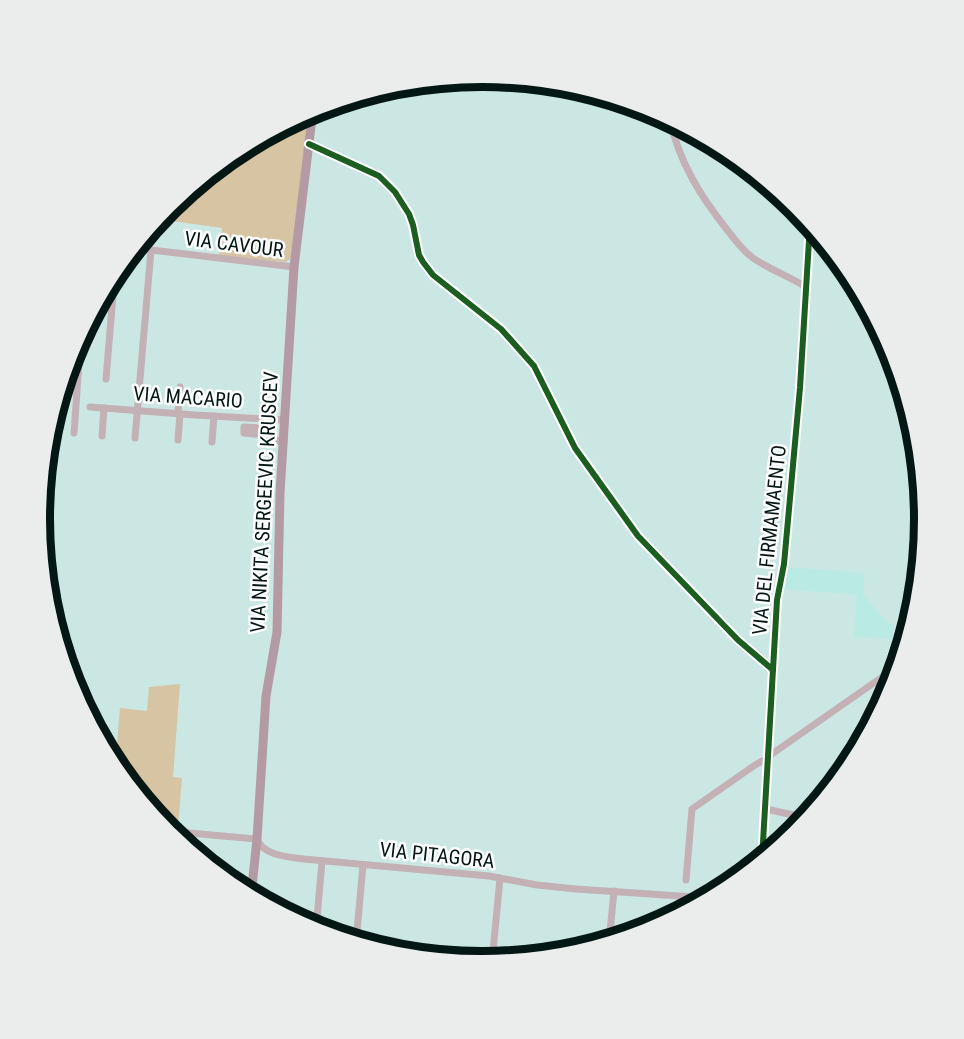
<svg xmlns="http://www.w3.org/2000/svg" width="964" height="1039" font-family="'Roboto Condensed',sans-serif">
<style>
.built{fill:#baeae4}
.green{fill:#d7c4a3}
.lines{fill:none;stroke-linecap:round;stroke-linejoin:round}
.minor{stroke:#c3b1b5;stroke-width:7}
.major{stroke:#b49ba3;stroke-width:9}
.cycleway-casing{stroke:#fff;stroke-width:10}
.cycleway{stroke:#1b5e20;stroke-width:6}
.labels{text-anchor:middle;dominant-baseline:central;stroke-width:5;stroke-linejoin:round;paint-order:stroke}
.street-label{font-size:20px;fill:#031715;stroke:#fff}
.rim{fill:none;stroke:#031715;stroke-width:8}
</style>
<rect width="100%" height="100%" fill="#cbe7e4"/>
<path class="built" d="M786 567 865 573 863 594 888 623 893 624 892 639 854 636 857 595 784 589Z"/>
<g class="green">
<path d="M309 112 291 258 286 262 219 256 222 228 158 219 169 206 236 151Z"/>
<path d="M180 684 173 777 182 778 178 827 163 826 115 768 120 708 147 711 149 687Z"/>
</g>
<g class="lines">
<g class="minor">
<path d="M670 120C679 162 701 197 728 231 735 240 743 251 753 258 770 270 789 276 806 287"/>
<path d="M309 144 379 176 395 192 409 214 413 225 419 255 423 262 433 275 501 329 534 366 575 448 638 536 738 640 773 670"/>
<path d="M135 248 294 267"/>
<path d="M66 373 78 374"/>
<path d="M106 379 115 271"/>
<path d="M90 407 195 415 285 420"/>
<path d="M178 414 180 387"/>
<path d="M51 424V421"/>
<path d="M914 426 920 473"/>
<path d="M74 433 81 334"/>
<path d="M260 434V428L244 427V433L264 435 284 443"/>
<path d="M102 436 104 408"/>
<path d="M135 438 151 250"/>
<path d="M178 440 180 414"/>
<path d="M212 442 214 416"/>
<path d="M769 756 898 666"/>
<path d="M766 809 807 818"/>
<path d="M167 831 257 839C264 856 288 857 304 859L489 876 537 885 576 889 709 898"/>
<path d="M762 860 777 600 784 564 800 388 810 224"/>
<path d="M686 880 692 809 755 765 762 761 769 762"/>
<path d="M288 915V912"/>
<path d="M316 930 322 861"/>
<path d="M356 942 363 865"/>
<path d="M609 942 614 891"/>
<path d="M492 962 500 878"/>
</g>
<path class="major" d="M251 896 257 839 266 696 277 632 280 493 294 267 313 110"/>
<g class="cycleway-casing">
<g id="cycleway">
<path d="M309 144 379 176 395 192 409 214 413 225 419 255 423 262 433 275 501 329 534 366 575 448 638 536 738 640 773 670"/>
<path d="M762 860 777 600 784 564 800 388 810 224"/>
</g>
</g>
<use href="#cycleway" class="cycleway"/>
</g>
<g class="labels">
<g class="street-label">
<text transform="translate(234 244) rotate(7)">VIA CAVOUR</text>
<text transform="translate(188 397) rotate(4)">VIA MACARIO</text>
<text transform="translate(264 502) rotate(-87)">VIA NIKITA SERGEEVIC KRUSCEV</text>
<text transform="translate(769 540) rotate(-84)">VIA DEL FIRMAMAENTO</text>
<text transform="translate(437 855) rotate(6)">VIA PITAGORA</text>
</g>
</g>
<path d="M0 0H964V1039H0ZM50 519a432 432 0 1 1 864 0a432 432 0 1 1-864 0Z" fill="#ebecec" fill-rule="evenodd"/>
<path class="rim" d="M50 519a432 432 0 1 1 864 0a432 432 0 1 1-864 0Z"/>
</svg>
